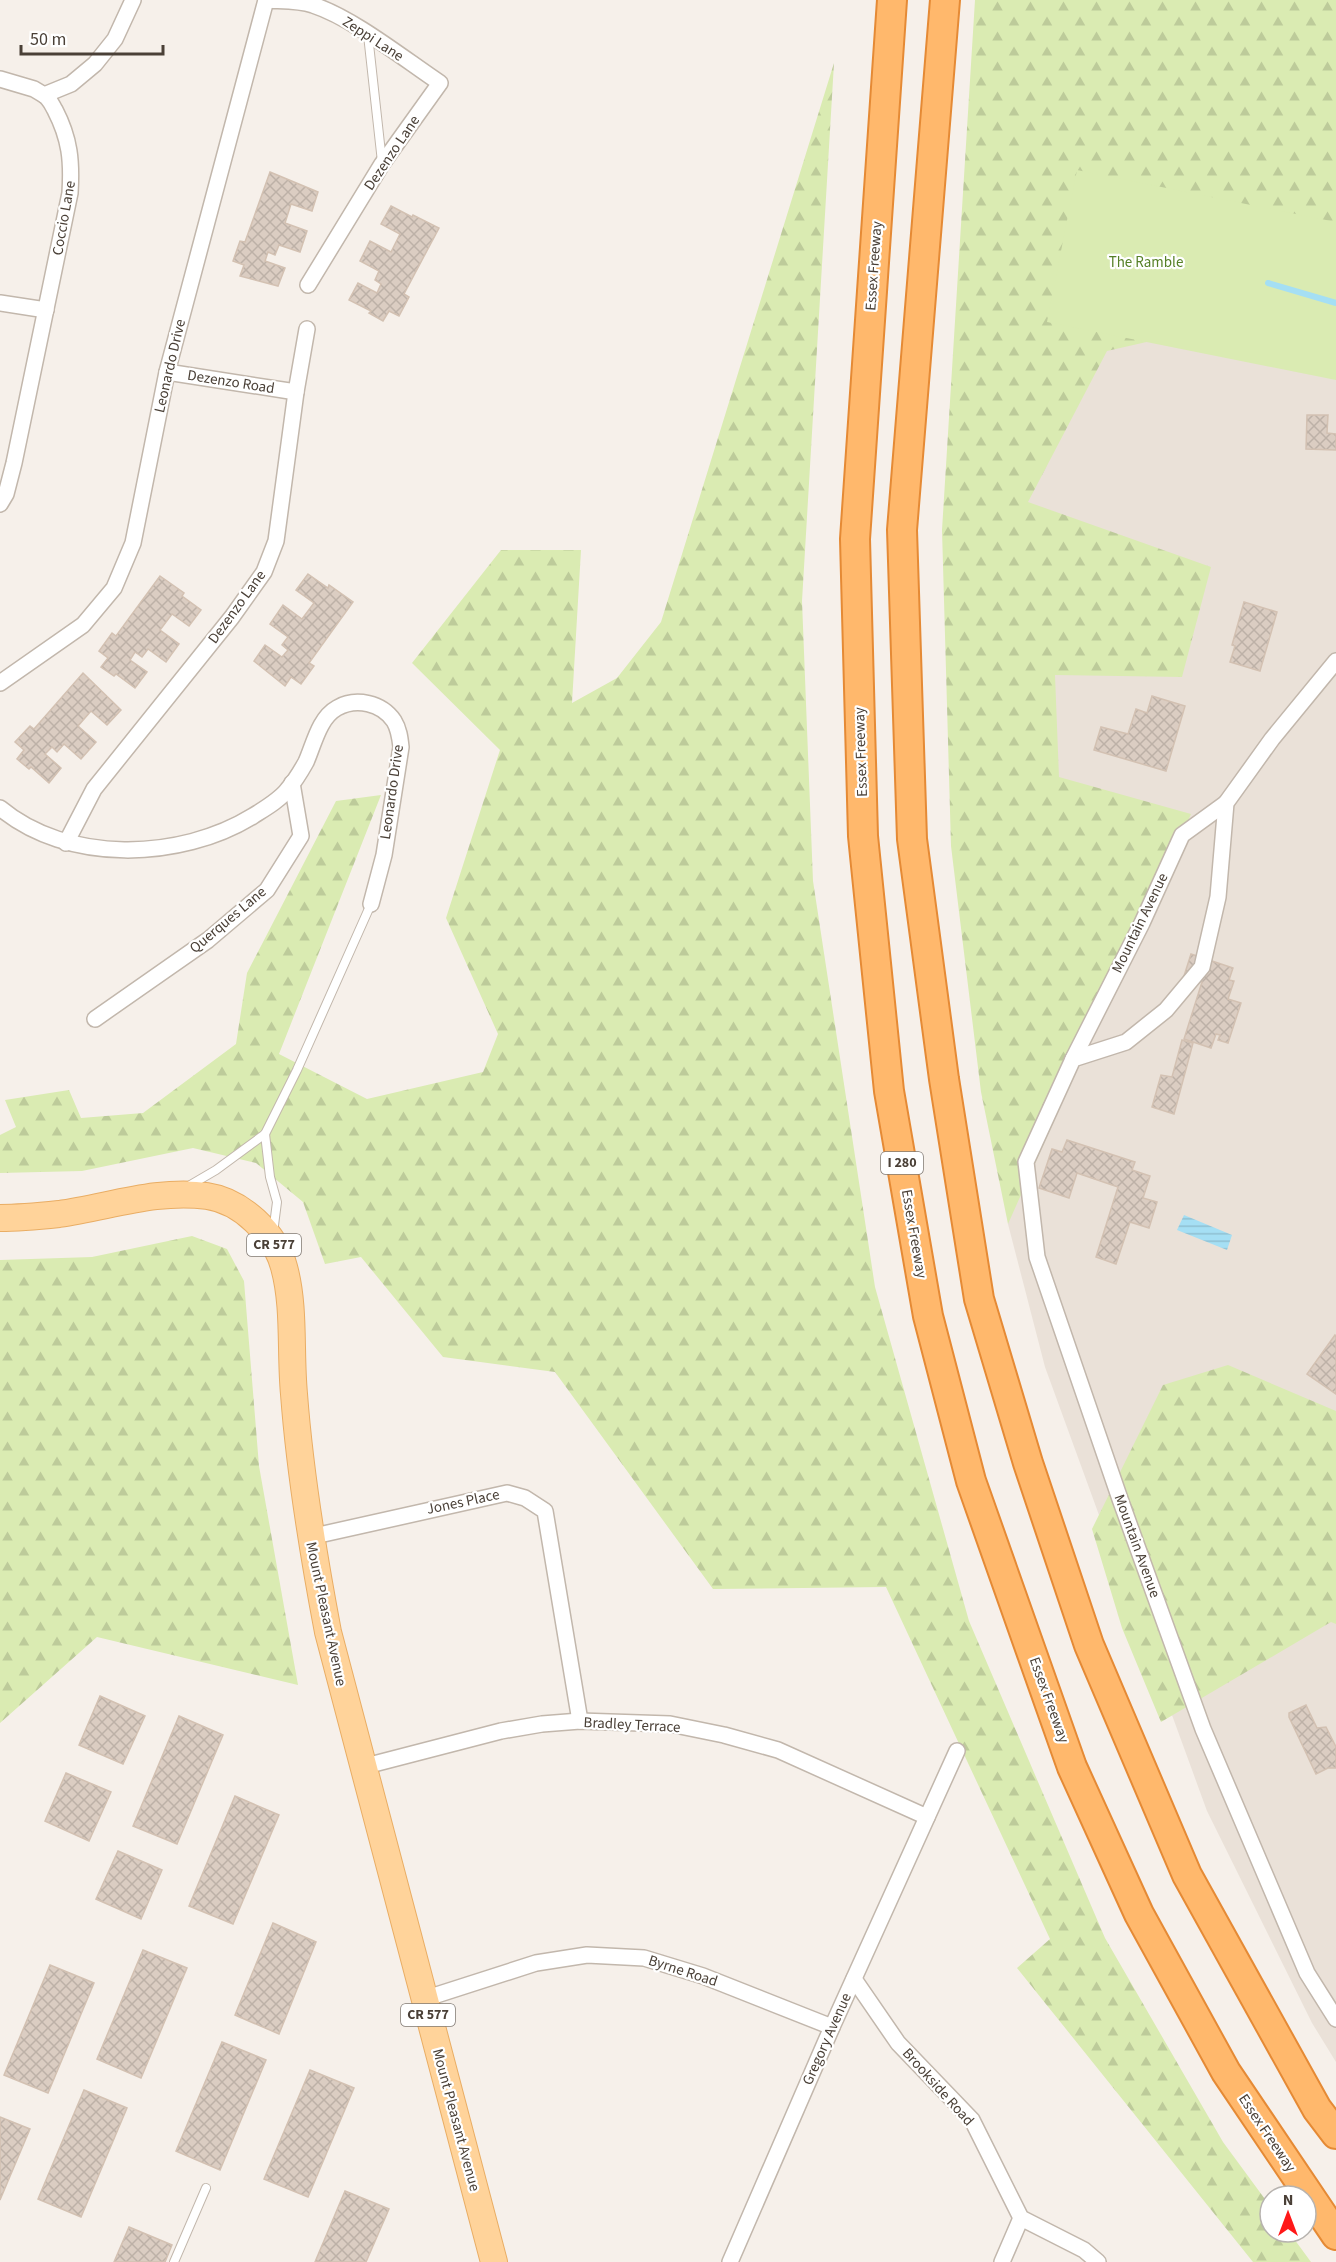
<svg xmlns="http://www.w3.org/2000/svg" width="1336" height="2262" font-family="'Source Sans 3',sans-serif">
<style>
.residential{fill:#eae1d8}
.forest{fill:url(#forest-firs)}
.green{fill:#daebb2}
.water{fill:url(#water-rules)}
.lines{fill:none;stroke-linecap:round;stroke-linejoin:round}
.stream{stroke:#a5dff4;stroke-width:6}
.building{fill:url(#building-cross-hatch);stroke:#d3c1b2;stroke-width:1.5}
.lane-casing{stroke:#c2b7ac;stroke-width:10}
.street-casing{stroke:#c2b7ac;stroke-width:18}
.primary-casing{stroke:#e9ad64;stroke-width:28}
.highway-casing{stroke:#e58a35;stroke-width:32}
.lane{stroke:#fff;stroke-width:8}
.street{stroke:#fff;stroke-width:15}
.primary{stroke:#ffd39a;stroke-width:26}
.highway{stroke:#ffb86c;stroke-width:28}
.labels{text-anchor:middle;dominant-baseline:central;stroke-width:4.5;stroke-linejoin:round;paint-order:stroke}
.shield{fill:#fff;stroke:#807973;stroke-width:1.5}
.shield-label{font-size:14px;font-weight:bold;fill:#4a4037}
.street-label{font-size:15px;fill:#4a4037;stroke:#fff}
.park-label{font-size:15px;fill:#568027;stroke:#fff}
</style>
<defs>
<pattern id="forest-firs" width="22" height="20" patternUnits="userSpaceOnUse" patternTransform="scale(1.5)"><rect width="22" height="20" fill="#daebb2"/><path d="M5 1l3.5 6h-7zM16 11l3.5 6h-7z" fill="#bdcb9a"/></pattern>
<pattern id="water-rules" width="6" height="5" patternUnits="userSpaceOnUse" patternTransform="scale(1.5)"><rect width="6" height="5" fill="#a5dff4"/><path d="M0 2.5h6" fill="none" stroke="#90c0d2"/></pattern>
<pattern id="building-cross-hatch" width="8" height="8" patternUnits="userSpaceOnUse" patternTransform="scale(1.5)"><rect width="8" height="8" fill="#dbcdc2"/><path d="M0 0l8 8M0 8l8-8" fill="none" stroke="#bdb1a7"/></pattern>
</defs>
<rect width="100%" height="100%" fill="#f6f0ea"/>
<path class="residential" d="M1336 0V2062L1312 2023 1207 1811 1045 1367 1008 1224 1010 1142 1004 394Z"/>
<g class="forest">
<path d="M975 0H1336V364L1186 333 1107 351 1028 502 1211 567 1182 677 1055 675 1059 777 1191 814 1008 1224 981 1092 951 846 942 530Z"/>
<path d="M834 63 802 601 813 881 875 1287 969 1621 1105 1938 1223 2142 1270 2206V2232H1289L1311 2262H1253L1017 1968 1050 1939 886 1587 713 1589 555 1372 443 1357 361 1257 325 1264 303 1202 256 1163 193 1148 82 1171 0 1173V1135L16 1127 5 1100 69 1090 81 1118 143 1113 236 1044 247 973 336 801 381 795 279 1054 367 1099 483 1072 498 1034 446 918 500 750 412 663 501 550H581L572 703 617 678 661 622Z"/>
<path d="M192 1236 227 1249 244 1281 259 1466 298 1685 97 1637 0 1723V1260L92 1257Z"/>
<path d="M1228 1365 1336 1411V1624L1331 1622 1161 1722 1122 1628 1092 1529 1163 1385Z"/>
</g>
<path class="green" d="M1077 170 1336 222V380L1047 322Z"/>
<path class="water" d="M1184 1215 1232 1235 1227 1250 1177 1230Z"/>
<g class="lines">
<path class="stream" d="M1268 283 1336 303"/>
</g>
<g class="building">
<path d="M270 172 318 192 312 211 291 204 285 223 307 231 300 252 279 245 275 255 268 252 265 261 285 268 278 286 240 276 244 265 233 261 240 241 245 242Z"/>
<path d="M391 206 412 217 413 215 439 228 404 294 409 297 399 316 389 311 383 321 369 313 371 311 349 300 358 283 377 293 381 284 375 280 379 271 360 261 370 241 391 252 400 234 381 224Z"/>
<path d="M1307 415H1328L1327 433 1336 434V450L1306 449Z"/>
<path d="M308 574 328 588 329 585 353 602 309 663 314 666 301 684 291 677 285 686 254 661 265 645 282 657 288 650 282 645 288 637 270 624 283 605 302 619 314 603 296 590Z"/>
<path d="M160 576 184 593 182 596 201 610 189 626 172 614 160 630 179 644 166 662 148 649 142 657 135 652 130 660 147 672 135 688 116 674 114 676 101 667 108 658 99 651 112 633 116 636Z"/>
<path d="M1244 602 1277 612 1260 671 1230 662 1235 646 1232 645Z"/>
<path d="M83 673 121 710 107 725 91 711 78 726 96 742 81 759 64 744 57 752 52 747 45 754 61 768 49 783 31 767 29 769 17 759 24 750 15 742 30 726 34 729Z"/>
<path d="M1152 696 1185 706 1166 771 1094 750 1101 727 1128 734 1136 709 1147 713Z"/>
<path d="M1191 954 1233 968 1229 980 1234 981 1228 999 1241 1003 1228 1043 1218 1040 1220 1035 1216 1034 1211 1048 1184 1039 1202 982 1184 976Z"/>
<path d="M1182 1040 1193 1043 1174 1114 1152 1107 1161 1075 1172 1077Z"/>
<path d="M1067 1140 1135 1162 1132 1170 1150 1176 1143 1198 1157 1202 1149 1228 1130 1222 1116 1264 1096 1257 1118 1187 1077 1173 1069 1198 1039 1188 1052 1149 1062 1152Z"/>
<path d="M1335 1335 1336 1336V1394L1307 1374Z"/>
<path d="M100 1696 145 1716 123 1764 79 1745Z"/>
<path d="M1306 1705 1317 1728 1326 1727 1336 1747V1768H1328L1316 1774 1289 1717V1713Z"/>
<path d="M179 1716 223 1735 177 1844 133 1826Z"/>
<path d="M66 1773 111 1792 89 1841 45 1821Z"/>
<path d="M235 1796 279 1815 233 1924 189 1906Z"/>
<path d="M118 1851 162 1870 141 1919 96 1899Z"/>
<path d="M273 1923 316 1942 279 2034 235 2015Z"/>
<path d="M143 1950 187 1968 141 2078 97 2059Z"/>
<path d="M50 1965 94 1983 48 2093 4 2075Z"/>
<path d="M222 2042 266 2060 220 2170 176 2151Z"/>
<path d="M310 2070 354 2088 308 2197 264 2179Z"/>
<path d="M84 2090 127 2108 81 2217 38 2199Z"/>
<path d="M0 2117 30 2129 0 2200Z"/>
<path d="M345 2191 389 2209 366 2262H315Z"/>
<path d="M129 2227 172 2245 165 2262H114Z"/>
</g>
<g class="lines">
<g class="lane-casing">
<g id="lane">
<path d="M368 35 382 162"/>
<path d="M265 1134 270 1177 277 1202 273 1233"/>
<path d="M187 1187 216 1170 265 1134 297 1070 371 904"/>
<path d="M174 2262 206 2188"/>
</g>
</g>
<g class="street-casing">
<g id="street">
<path d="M266 0C281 1 299 0 313 5 353 18 404 59 440 83L382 164 308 285"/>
<path d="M0 79 34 89 44 95 71 84 95 64 115 39 133 0"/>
<path d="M0 303 46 310"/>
<path d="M167 372 296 392"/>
<path d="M0 504 6 494 14 463 70 193C72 161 70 139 55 110 52 105 50 99 44 95"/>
<path d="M1336 661 1272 739 1226 803 1218 897 1202 967 1166 1010 1126 1042 1073 1059 1026 1162 1037 1257 1120 1499 1203 1729 1307 1973 1336 2019"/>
<path d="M0 683 83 625 114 588 133 543 167 372 266 0"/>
<path d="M0 808C67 864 180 861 253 816 264 809 280 800 288 789 295 781 301 771 306 762 314 744 319 718 337 708 356 697 382 703 394 721 399 729 400 738 401 747L384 855 371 904"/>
<path d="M66 843 94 789 232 617 264 572 276 541 296 392 307 329"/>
<path d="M95 1019 208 940 267 890 301 836 292 783"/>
<path d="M1073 1059 1142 923 1182 835 1226 803"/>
<path d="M310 1537 507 1493 525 1498 545 1511 580 1721"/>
<path d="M362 1767 501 1731 542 1724 580 1721 670 1724 724 1735 778 1750 927 1817"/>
<path d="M854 1979 898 2043 972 2120 1021 2218 1084 2250 1098 2262"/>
<path d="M424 1999 536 1963 587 1955 644 1958 703 1976 832 2027"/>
<path d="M730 2262 832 2027 957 1751"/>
<path d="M1002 2262 1021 2218"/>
</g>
</g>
<g class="primary-casing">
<path id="primary" d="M0 1218C19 1218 40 1216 59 1214 109 1207 157 1189 207 1196 241 1201 275 1233 284 1267 295 1307 290 1352 294 1394 300 1474 313 1553 328 1632L494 2262"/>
</g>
<g class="highway-casing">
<g id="highway">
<path d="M892 0 855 539 863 836 889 1091 928 1316 971 1481 1072 1767 1139 1914 1226 2072 1336 2235"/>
<path d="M945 0 902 530 912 839 944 1079 979 1299 1028 1463 1089 1645 1187 1875 1317 2109 1336 2134"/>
</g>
</g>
<use href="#lane" class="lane"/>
<use href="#street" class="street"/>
<use href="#primary" class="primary"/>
<use href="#highway" class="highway"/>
</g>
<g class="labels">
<g class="shield">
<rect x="881" y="1152" width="42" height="22" rx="4.5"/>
<rect x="247" y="1234" width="54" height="22" rx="4.5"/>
<rect x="401" y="2004" width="54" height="22" rx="4.5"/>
</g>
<g class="shield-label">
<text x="902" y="1163">I 280</text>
<text x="274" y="1245">CR 577</text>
<text x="428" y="2015">CR 577</text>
</g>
<g class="street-label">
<text transform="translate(373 39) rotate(33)">Zeppi Lane</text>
<text transform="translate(392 153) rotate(-56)">Dezenzo Lane</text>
<text transform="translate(64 218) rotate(-80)">Coccio Lane</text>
<text transform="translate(874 266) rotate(-86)">Essex Freeway</text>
<text transform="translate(170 366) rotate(-77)">Leonardo Drive</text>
<text transform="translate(231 382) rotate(9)">Dezenzo Road</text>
<text transform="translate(237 607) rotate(-54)">Dezenzo Lane</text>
<text transform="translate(861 752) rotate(-92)">Essex Freeway</text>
<text transform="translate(392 792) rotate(-82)">Leonardo Drive</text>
<text transform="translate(228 920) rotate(-40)">Querques Lane</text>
<text transform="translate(1140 923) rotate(-64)">Mountain Avenue</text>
<text transform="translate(914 1234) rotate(80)">Essex Freeway</text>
<text transform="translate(463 1502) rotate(-12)">Jones Place</text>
<text transform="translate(1137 1546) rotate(70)">Mountain Avenue</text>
<text transform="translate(326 1614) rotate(78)">Mount Pleasant Avenue</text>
<text transform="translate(1049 1700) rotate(70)">Essex Freeway</text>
<text transform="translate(632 1725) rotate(3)">Bradley Terrace</text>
<text transform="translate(683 1971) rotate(18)">Byrne Road</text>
<text transform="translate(827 2039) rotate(-66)">Gregory Avenue</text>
<text transform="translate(938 2087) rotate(48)">Brookside Road</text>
<text transform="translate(456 2120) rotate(75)">Mount Pleasant Avenue</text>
<text transform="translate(1267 2133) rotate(56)">Essex Freeway</text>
</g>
<g class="park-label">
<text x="1146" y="262">The Ramble</text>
</g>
</g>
<g transform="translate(1288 2214)"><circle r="28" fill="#ffffff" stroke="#b7b3af" stroke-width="1.5"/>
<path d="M0-4.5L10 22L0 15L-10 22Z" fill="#ff1818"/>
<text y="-9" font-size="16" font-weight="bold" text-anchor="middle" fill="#4a4037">N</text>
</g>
<path d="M21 45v9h142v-9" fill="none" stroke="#4a4037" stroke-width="3"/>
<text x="30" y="45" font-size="18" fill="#4a4037" stroke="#ffffff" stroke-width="4.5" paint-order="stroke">50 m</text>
</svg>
